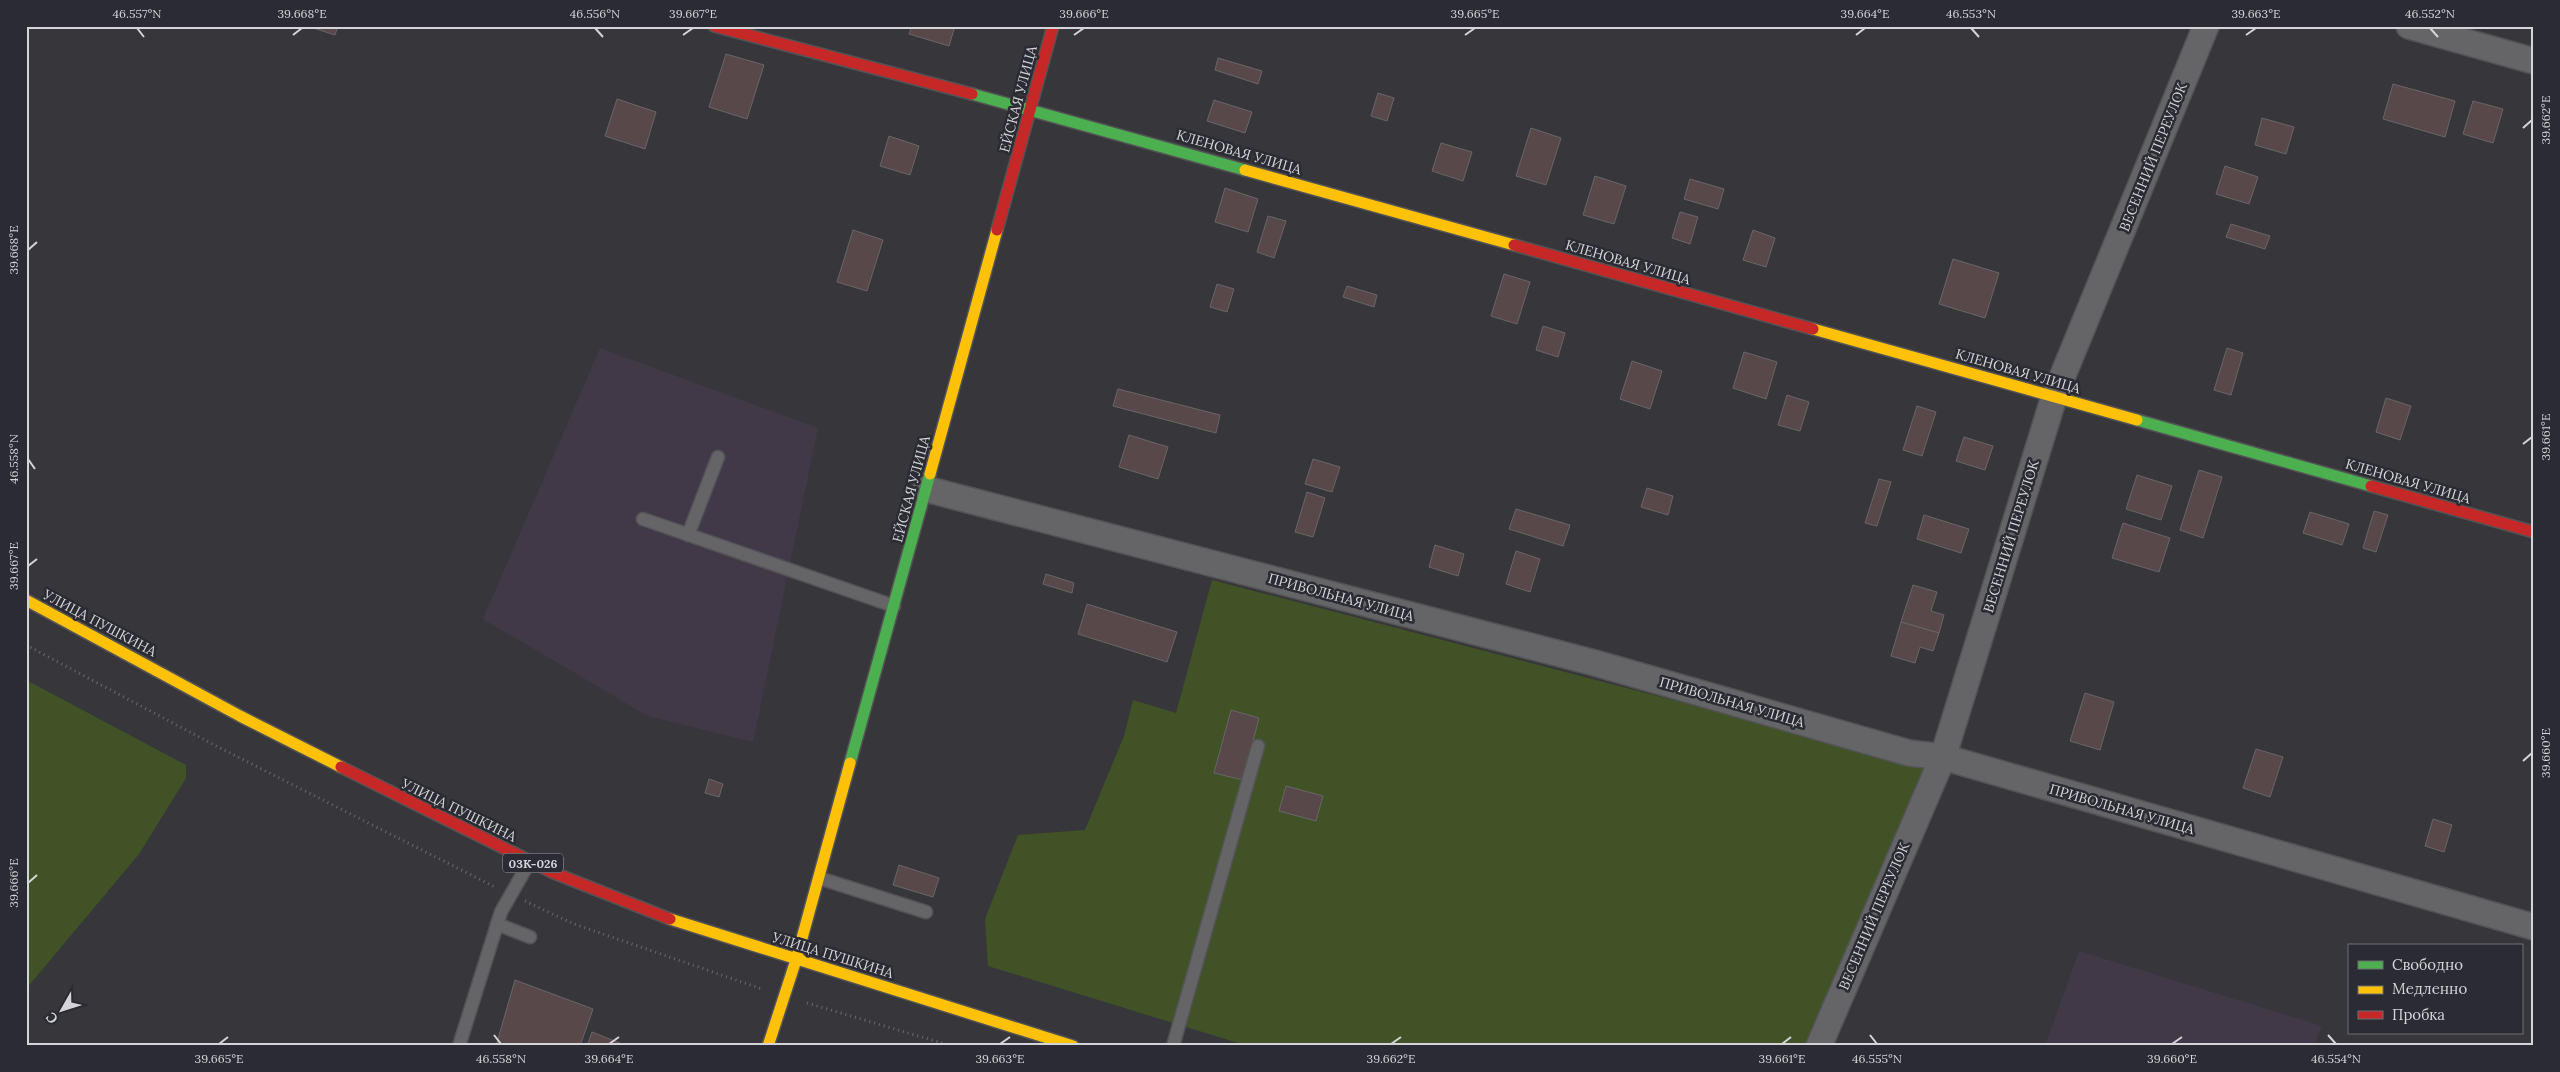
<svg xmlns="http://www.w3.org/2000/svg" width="2560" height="1072" font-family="Lora,serif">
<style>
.industrial{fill:#413947}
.green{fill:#415326}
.building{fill:#58484a;stroke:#686668}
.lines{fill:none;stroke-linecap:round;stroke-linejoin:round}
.lane-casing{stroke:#535356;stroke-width:15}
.street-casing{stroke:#535356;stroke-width:28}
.fast-casing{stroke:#535356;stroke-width:14}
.slow-casing{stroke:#535356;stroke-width:14}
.jam-casing{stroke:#535356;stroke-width:14}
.path{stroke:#6a6a6c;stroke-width:3;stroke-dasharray:1 4;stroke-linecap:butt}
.lane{stroke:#656568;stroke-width:12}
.street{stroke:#656568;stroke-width:25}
.fast{stroke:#4caf50;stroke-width:11}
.slow{stroke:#ffc107;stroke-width:11}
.jam{stroke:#c62828;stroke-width:11}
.ticks{fill:none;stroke:#d4d4d9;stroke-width:2}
.labels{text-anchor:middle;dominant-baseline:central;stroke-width:5;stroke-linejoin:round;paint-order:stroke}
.shield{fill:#2b2b33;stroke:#a1a1a7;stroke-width:1}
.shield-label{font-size:12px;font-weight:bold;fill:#d4d4d9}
.street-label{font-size:14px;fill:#d4d4d9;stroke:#2b2b33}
.neatline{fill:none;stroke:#d4d4d9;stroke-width:2}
.ticks-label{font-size:12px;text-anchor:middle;fill:#d4d4d9}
</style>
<rect width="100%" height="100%" fill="#37373b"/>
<g class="industrial">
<path d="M600 348 818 428 753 742 648 716 483 619Z"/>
<path d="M2079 951 2322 1026 2314 1046H2045Z"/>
</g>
<g class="green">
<path d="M1212 580 1922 765 1927 775 1808 1046H1248L988 966 985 919 1018 835 1085 830 1124 736 1133 700 1176 713Z"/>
<path d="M26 680 186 765V778L139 854 26 989Z"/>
</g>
<g class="building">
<path d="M307 26H338L335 35Z"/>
<path d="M912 26H955L949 46 909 34Z"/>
<path d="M726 54 764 65 747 119 709 107Z"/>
<path d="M1218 58 1262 71 1258 84 1215 70Z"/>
<path d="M2393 84 2455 101 2445 137 2383 119Z"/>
<path d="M1378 93 1394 98 1387 121 1371 116Z"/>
<path d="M617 99 656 112 645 149 605 136Z"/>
<path d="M1214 100 1252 112 1245 133 1207 121Z"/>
<path d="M2473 101 2503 109 2493 143 2463 134Z"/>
<path d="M2262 118 2294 127 2286 154 2255 145Z"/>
<path d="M1531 128 1561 138 1546 185 1516 176Z"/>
<path d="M889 136 919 146 910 175 880 166Z"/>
<path d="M1441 143 1472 152 1463 181 1432 171Z"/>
<path d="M2225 166 2258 177 2249 204 2216 194Z"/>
<path d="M1595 176 1626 186 1614 224 1583 215Z"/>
<path d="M1690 179 1724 189 1718 209 1684 199Z"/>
<path d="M1225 188 1258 199 1248 232 1215 222Z"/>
<path d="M1680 212 1698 217 1690 244 1672 238Z"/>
<path d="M1268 216 1286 221 1274 258 1257 252Z"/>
<path d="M2231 224 2270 236 2265 249 2226 237Z"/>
<path d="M853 230 883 240 867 291 837 282Z"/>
<path d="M1753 230 1775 238 1766 267 1743 260Z"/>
<path d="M1953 259 1999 273 1985 318 1939 304Z"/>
<path d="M1504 274 1530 282 1517 324 1491 316Z"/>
<path d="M1217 284 1234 289 1227 312 1210 307Z"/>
<path d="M1347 286 1377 295 1374 307 1343 297Z"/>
<path d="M1543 326 1565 333 1558 357 1536 350Z"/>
<path d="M2227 348 2243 353 2231 395 2214 390Z"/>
<path d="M1744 352 1777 362 1766 399 1733 388Z"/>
<path d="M1632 361 1662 371 1650 409 1620 399Z"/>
<path d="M1118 389 1220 415 1216 433 1113 406Z"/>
<path d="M1787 395 1809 402 1800 431 1778 425Z"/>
<path d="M2386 398 2411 406 2400 440 2376 432Z"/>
<path d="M1917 406 1936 412 1922 456 1903 450Z"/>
<path d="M1129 435 1168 447 1158 479 1119 467Z"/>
<path d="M1964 437 1993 446 1985 470 1956 461Z"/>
<path d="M1313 459 1340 467 1332 492 1305 484Z"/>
<path d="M2199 470 2222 477 2203 538 2180 530Z"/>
<path d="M2137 475 2172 486 2161 520 2126 509Z"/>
<path d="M1879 479 1891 482 1877 526 1865 523Z"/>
<path d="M1647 488 1673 496 1668 515 1641 507Z"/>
<path d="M1307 492 1325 498 1313 537 1295 532Z"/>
<path d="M1516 509 1570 525 1563 546 1509 529Z"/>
<path d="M2374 511 2388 515 2376 552 2363 548Z"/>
<path d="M2310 512 2349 524 2342 545 2303 533Z"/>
<path d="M1924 515 1969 529 1961 553 1917 539Z"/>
<path d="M2123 523 2170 538 2159 572 2112 558Z"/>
<path d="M1435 545 1464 554 1458 576 1429 567Z"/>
<path d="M1516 551 1540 559 1530 592 1506 584Z"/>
<path d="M1046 574 1074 583 1072 593 1043 584Z"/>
<path d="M1913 585 1937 592 1931 611 1944 615 1939 633 1901 622Z"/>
<path d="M1087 604 1177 632 1167 662 1078 634Z"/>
<path d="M1901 622 1939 633 1933 651 1920 647 1915 663 1891 656Z"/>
<path d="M2085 693 2114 702 2100 750 2070 741Z"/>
<path d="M1231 710 1259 718 1243 780 1214 773Z"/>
<path d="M2256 749 2283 757 2270 797 2243 788Z"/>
<path d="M709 779 723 784 719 797 705 793Z"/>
<path d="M1286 786 1323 796 1316 821 1279 811Z"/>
<path d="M2433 819 2452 825 2444 852 2425 846Z"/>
<path d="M899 865 939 878 933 897 893 885Z"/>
<path d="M515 980 593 1009 580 1046H496Z"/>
<path d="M592 1032 627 1046H587Z"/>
</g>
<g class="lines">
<g class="lane-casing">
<g id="lane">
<path d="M643 519 894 606"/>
<path d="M688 535 718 457"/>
<path d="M819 878 926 912"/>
<path d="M497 924 530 937"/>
<path d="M459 1046 501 912 530 861"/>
<path d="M1173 1046 1258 746"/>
</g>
</g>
<g class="street-casing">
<g id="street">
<path d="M2409 26 2534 61"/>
<path d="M926 489 1595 663 1909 753 1943 757 2534 927"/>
<path d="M1819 1046 1943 757 2054 397 2206 26"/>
</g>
</g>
<g class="fast-casing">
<g id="fast">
<path d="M972 94 1245 170"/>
<path d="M2137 420 2371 486"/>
<path d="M850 763 930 474"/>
</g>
</g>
<g class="slow-casing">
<g id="slow">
<path d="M1245 170 1514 245"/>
<path d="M1813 329 2137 420"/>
<path d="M930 474 997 230"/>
<path d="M26 600 240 716 341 767"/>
<path d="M670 919 1073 1046"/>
<path d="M768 1046 796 960 850 763"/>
</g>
</g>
<g class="jam-casing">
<g id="jam">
<path d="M714 26 972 94"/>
<path d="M997 230 1053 26"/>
<path d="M1514 245 1813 329"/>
<path d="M2371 486 2534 532"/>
<path d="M341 767 554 873 670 919"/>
</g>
</g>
<g class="path">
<path d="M26 645 218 747 497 888"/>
<path d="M525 901 574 924 762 989"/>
<path d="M807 1003 952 1046"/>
</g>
<use href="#lane" class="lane"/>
<use href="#street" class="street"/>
<use href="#fast" class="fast"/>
<use href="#slow" class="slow"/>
<use href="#jam" class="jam"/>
</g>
<path class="ticks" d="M137 28 144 37M595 28 603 37M1971 28 1979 37M2430 28 2438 37M293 35 302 28M683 35 693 28M1074 35 1084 28M1465 35 1475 28M1856 35 1865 28M2246 35 2256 28M2523 128 2532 120M28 250 37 242M2523 444 2532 437M28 459 35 469M28 566 37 559M2523 761 2532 753M28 883 37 875M494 1035 501 1044M1870 1035 1877 1044M2328 1035 2336 1044M219 1044 228 1037M609 1044 619 1037M1000 1044 1010 1037M1391 1044 1401 1037M1782 1044 1791 1037M2172 1044 2182 1037"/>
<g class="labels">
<rect class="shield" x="503" y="853.5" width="60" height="19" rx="4"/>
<g class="shield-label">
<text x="533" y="863">03К-026</text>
</g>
<g class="street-label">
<text transform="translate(1018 99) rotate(-75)">ЕЙСКАЯ УЛИЦА</text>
<text transform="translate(1239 152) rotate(16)">КЛЕНОВАЯ УЛИЦА</text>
<text transform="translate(2153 157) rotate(-68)">ВЕСЕННИЙ ПЕРЕУЛОК</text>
<text transform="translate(1628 262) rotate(16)">КЛЕНОВАЯ УЛИЦА</text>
<text transform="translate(2018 371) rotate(16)">КЛЕНОВАЯ УЛИЦА</text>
<text transform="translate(2408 481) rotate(16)">КЛЕНОВАЯ УЛИЦА</text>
<text transform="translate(911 489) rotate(-75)">ЕЙСКАЯ УЛИЦА</text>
<text transform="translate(2011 536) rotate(-73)">ВЕСЕННИЙ ПЕРЕУЛОК</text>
<text transform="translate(1341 597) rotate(15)">ПРИВОЛЬНАЯ УЛИЦА</text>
<text transform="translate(100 623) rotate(28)">УЛИЦА ПУШКИНА</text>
<text transform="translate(1732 702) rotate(16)">ПРИВОЛЬНАЯ УЛИЦА</text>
<text transform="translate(2122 809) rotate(16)">ПРИВОЛЬНАЯ УЛИЦА</text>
<text transform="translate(459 810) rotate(26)">УЛИЦА ПУШКИНА</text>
<text transform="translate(1874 916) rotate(-67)">ВЕСЕННИЙ ПЕРЕУЛОК</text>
<text transform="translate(833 955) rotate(17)">УЛИЦА ПУШКИНА</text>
</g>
</g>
<rect width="2560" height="1072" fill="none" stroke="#2b2b33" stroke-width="55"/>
<rect x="2348" y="944" width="175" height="90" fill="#2b2b33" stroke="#6f6f75"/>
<rect x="2358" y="961" width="25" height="8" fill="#4caf50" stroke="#6f6f75"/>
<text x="2392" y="970" font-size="15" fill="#d4d4d9">Свободно</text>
<rect x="2358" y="986" width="25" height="8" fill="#ffc107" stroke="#6f6f75"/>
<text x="2392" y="994" font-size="15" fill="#d4d4d9">Медленно</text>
<rect x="2358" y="1011" width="25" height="8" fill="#c62828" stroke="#6f6f75"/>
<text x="2392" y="1020" font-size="15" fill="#d4d4d9">Пробка</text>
<g transform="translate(62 1010) rotate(231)" stroke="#2b2b33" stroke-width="4" paint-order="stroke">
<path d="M0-4L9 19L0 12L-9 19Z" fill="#d4d4d9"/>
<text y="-8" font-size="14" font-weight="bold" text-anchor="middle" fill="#d4d4d9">С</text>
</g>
<rect x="28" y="28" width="2504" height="1016" class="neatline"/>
<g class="ticks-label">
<text x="137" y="18">46.557°N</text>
<text x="302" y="18">39.668°E</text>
<text x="595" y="18">46.556°N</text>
<text x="693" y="18">39.667°E</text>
<text x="1084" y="18">39.666°E</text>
<text x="1475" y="18">39.665°E</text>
<text x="1865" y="18">39.664°E</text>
<text x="1971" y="18">46.553°N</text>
<text x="2256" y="18">39.663°E</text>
<text x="2430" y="18">46.552°N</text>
<text transform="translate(2546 120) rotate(-90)" y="4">39.662°E</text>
<text transform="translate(14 250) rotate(-90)" y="4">39.668°E</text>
<text transform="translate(2546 437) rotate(-90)" y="4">39.661°E</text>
<text transform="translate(14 459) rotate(-90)" y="4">46.558°N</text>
<text transform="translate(14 566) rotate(-90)" y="4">39.667°E</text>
<text transform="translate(2546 753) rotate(-90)" y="4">39.660°E</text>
<text transform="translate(14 883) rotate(-90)" y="4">39.666°E</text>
<text x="219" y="1063">39.665°E</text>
<text x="501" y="1063">46.558°N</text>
<text x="609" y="1063">39.664°E</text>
<text x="1000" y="1063">39.663°E</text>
<text x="1391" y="1063">39.662°E</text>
<text x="1782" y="1063">39.661°E</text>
<text x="1877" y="1063">46.555°N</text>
<text x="2172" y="1063">39.660°E</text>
<text x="2336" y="1063">46.554°N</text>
</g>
</svg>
